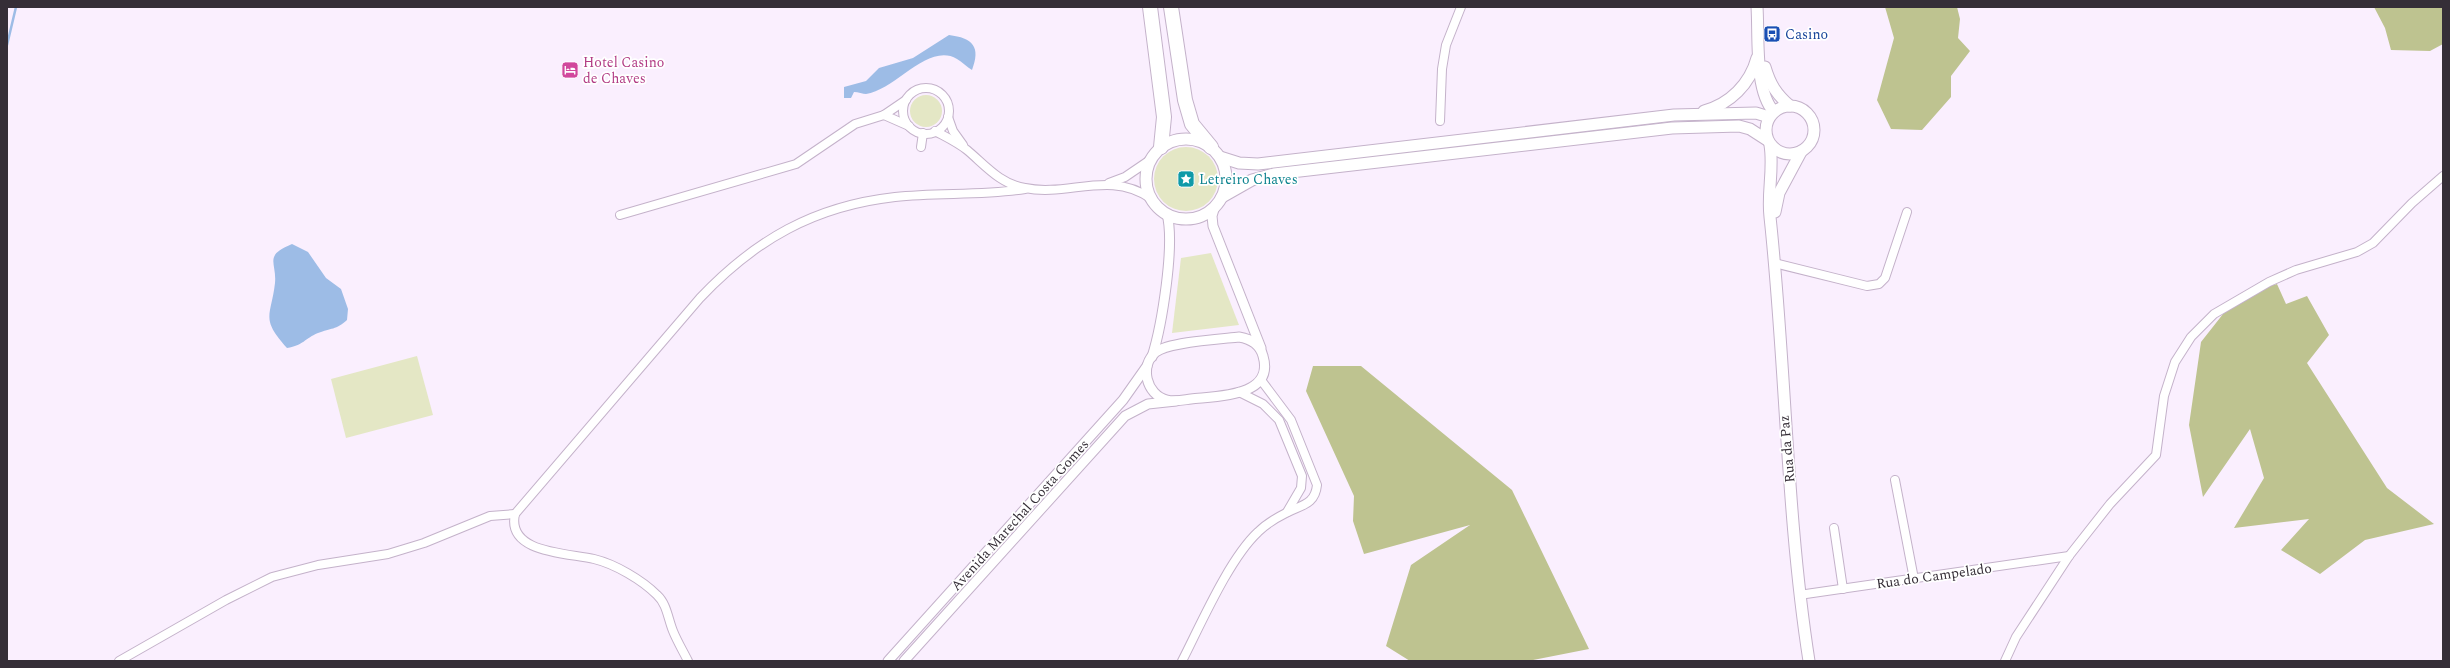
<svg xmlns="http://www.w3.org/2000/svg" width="2450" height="668" font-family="Spectral,serif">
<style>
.green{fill:#e4e7c5}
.forest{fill:#bec390}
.water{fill:#9dbce6}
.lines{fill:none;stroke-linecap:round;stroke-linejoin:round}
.stream{stroke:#9dbce6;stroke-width:2.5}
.minor-casing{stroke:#c4b2ca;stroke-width:10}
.tertiary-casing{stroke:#c4b2ca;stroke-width:11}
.secondary-casing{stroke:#c4b2ca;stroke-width:13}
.motorway-casing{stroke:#c4b2ca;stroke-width:16}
.minor{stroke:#fff;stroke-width:8}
.tertiary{stroke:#fff;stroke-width:9}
.secondary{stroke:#fff;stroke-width:11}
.motorway{stroke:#fff;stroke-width:14}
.labels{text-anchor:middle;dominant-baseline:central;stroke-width:3.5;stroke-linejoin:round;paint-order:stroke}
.transit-label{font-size:14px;fill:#164399;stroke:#fff;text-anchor:start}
.hotel-label{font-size:14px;fill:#b23c85;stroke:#fff;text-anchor:start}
.culture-label{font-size:14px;fill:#0d838f;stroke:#fff;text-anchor:start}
.street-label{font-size:14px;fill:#352e37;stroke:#fff}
</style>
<rect width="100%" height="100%" fill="#faeffe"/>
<g class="green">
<circle cx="926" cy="111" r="16"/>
<circle cx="1186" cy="179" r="32"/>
<path d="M1211 253 1239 325 1172 333 1181 258Z"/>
<path d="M417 356 433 415 346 438 331 379Z"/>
</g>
<g class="forest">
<path d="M1885 7H1957L1960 19 1958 38 1970 51 1951 76V97L1922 130 1891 129 1877 100 1894 38Z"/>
<path d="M2374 7H2443V44L2430 51 2391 50 2385 28Z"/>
<path d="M2277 284 2286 304 2307 296 2329 335 2307 363 2387 488 2434 524 2365 540 2320 574 2281 550 2309 519 2234 528 2264 478 2250 429 2203 497 2189 425 2201 342 2238 295Z"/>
<path d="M1313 366H1361L1512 490 1589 649 1528 661H1410L1386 646 1411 565 1470 525 1364 554 1353 521 1354 496 1306 391Z"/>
</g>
<g class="water">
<path d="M949 35C973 38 981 47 972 70 967 67 962 62 957 59 928 42 896 90 866 94 863 94 858 92 854 92L851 98H844V87L866 81 879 68 913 58Z"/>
<path d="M292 244 308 252 326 278 341 289 348 309 347 320C336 330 331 328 318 333 304 339 304 345 287 348 260 318 271 317 275 283 277 262 263 256 292 244Z"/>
</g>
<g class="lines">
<path class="stream" d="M7 45 16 7"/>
<g class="minor-casing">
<g id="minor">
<circle cx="926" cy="111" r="23"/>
<path d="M884 115 909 126"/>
<path d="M948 117 953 131 963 145"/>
<path d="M1440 121 1442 69 1446 45 1461 7"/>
<path d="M935 131C946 137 957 142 967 150 985 165 1000 184 1025 188 1068 197 1110 170 1150 198"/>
<path d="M921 147 923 133"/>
<path d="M1109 183 1125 177 1150 160"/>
<path d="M620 215 796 164 855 124 884 115 906 100"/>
<path d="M1774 263 1867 286 1879 284 1885 278 1907 212"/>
<path d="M1239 392 1263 404 1279 420 1302 476 1301 488 1287 512"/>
<path d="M1895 480 1914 579"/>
<path d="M1834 528 1843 589"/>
<path d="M1799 595 2069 556"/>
<path d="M119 661 226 600 272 577 318 565 388 554 424 543 490 516 515 514"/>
<path d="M688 661C683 651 677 641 673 631 668 619 667 604 657 595 642 580 615 564 594 559 570 553 506 554 515 514L700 298C755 240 814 206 895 197 938 192 982 196 1025 189"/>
<path d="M1182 661C1201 624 1229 559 1258 532 1266 524 1276 518 1286 513 1301 505 1315 505 1317 485L1291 420 1261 380"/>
<path d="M2005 661 2016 637 2069 556 2110 504 2156 455 2164 396 2175 362 2191 337 2214 314 2269 282 2296 270 2357 252 2373 243 2412 203 2443 176"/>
</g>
</g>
<g class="tertiary-casing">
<g id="tertiary">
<path d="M1215 206 1212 216 1213 226 1261 348"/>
<path d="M1239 337C1251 339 1260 344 1263 356 1275 397 1217 396 1191 399 1183 400 1175 402 1167 400 1146 395 1139 365 1156 352 1169 342 1221 339 1239 337Z"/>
<path d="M1152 357C1162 325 1175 245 1167 214"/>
<path d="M888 661 1123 400 1147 366"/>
<path d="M904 661 1125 416 1148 404 1176 401"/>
</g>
</g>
<g class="secondary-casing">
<g id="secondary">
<path d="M1757 7C1759 35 1754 90 1774 112"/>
<path d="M1765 67C1770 84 1776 94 1790 106"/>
<circle cx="1790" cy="130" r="24"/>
<path d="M1704 111C1730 104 1750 84 1757 58"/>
<circle cx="1186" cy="179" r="40"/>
<path d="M1770 145C1774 169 1767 193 1770 217 1786 365 1786 514 1809 661"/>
<path d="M1220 157 1239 163 1258 164 1674 115 1756 113 1769 117"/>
<path d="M1222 197 1252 180 1274 174 1672 128 1739 126 1750 129 1767 140"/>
<path d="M1775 212 1779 193 1801 152"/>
</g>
</g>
<g class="motorway-casing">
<g id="motorway">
<path d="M1150 7 1164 117 1161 147"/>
<path d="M1171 7 1185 100 1192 124 1211 147"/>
</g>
</g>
<use href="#minor" class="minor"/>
<use href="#tertiary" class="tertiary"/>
<use href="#secondary" class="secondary"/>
<use href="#motorway" class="motorway"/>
</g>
<defs>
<g id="bus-square" transform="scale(0.9)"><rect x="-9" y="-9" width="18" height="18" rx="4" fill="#1a4fb4" stroke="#fff"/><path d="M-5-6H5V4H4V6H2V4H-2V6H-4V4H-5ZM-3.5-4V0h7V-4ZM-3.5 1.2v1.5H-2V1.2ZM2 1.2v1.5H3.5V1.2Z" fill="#fff"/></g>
<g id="hotel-square" transform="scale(0.9)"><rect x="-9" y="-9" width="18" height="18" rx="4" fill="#d1479c" stroke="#fff"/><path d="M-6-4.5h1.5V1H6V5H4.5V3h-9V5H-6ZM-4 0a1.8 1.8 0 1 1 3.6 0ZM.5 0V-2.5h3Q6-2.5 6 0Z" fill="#fff"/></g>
<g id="sight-square" transform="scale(0.9)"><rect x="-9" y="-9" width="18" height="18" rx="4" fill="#0f9aa8" stroke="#fff"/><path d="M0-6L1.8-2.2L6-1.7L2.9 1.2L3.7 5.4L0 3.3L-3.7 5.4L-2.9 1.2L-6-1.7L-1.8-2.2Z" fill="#fff"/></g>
</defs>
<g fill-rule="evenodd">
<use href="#bus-square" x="1772" y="34"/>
<use href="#hotel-square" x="570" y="70"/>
<use href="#sight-square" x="1186" y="179"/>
</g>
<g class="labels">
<g class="transit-label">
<text x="1785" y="34">Casino</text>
</g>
<g class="hotel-label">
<text x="583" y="62">Hotel Casino<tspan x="583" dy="16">de Chaves</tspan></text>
</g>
<g class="culture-label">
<text x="1199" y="179">Letreiro Chaves</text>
</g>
<g class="street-label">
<text transform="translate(1787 449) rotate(-95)">Rua da Paz</text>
<text transform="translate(1020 515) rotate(-48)">Avenida Marechal Costa Gomes</text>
<text transform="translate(1934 576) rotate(-8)">Rua do Campelado</text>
</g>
</g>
<rect width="2450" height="668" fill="none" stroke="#352e37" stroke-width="16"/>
</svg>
